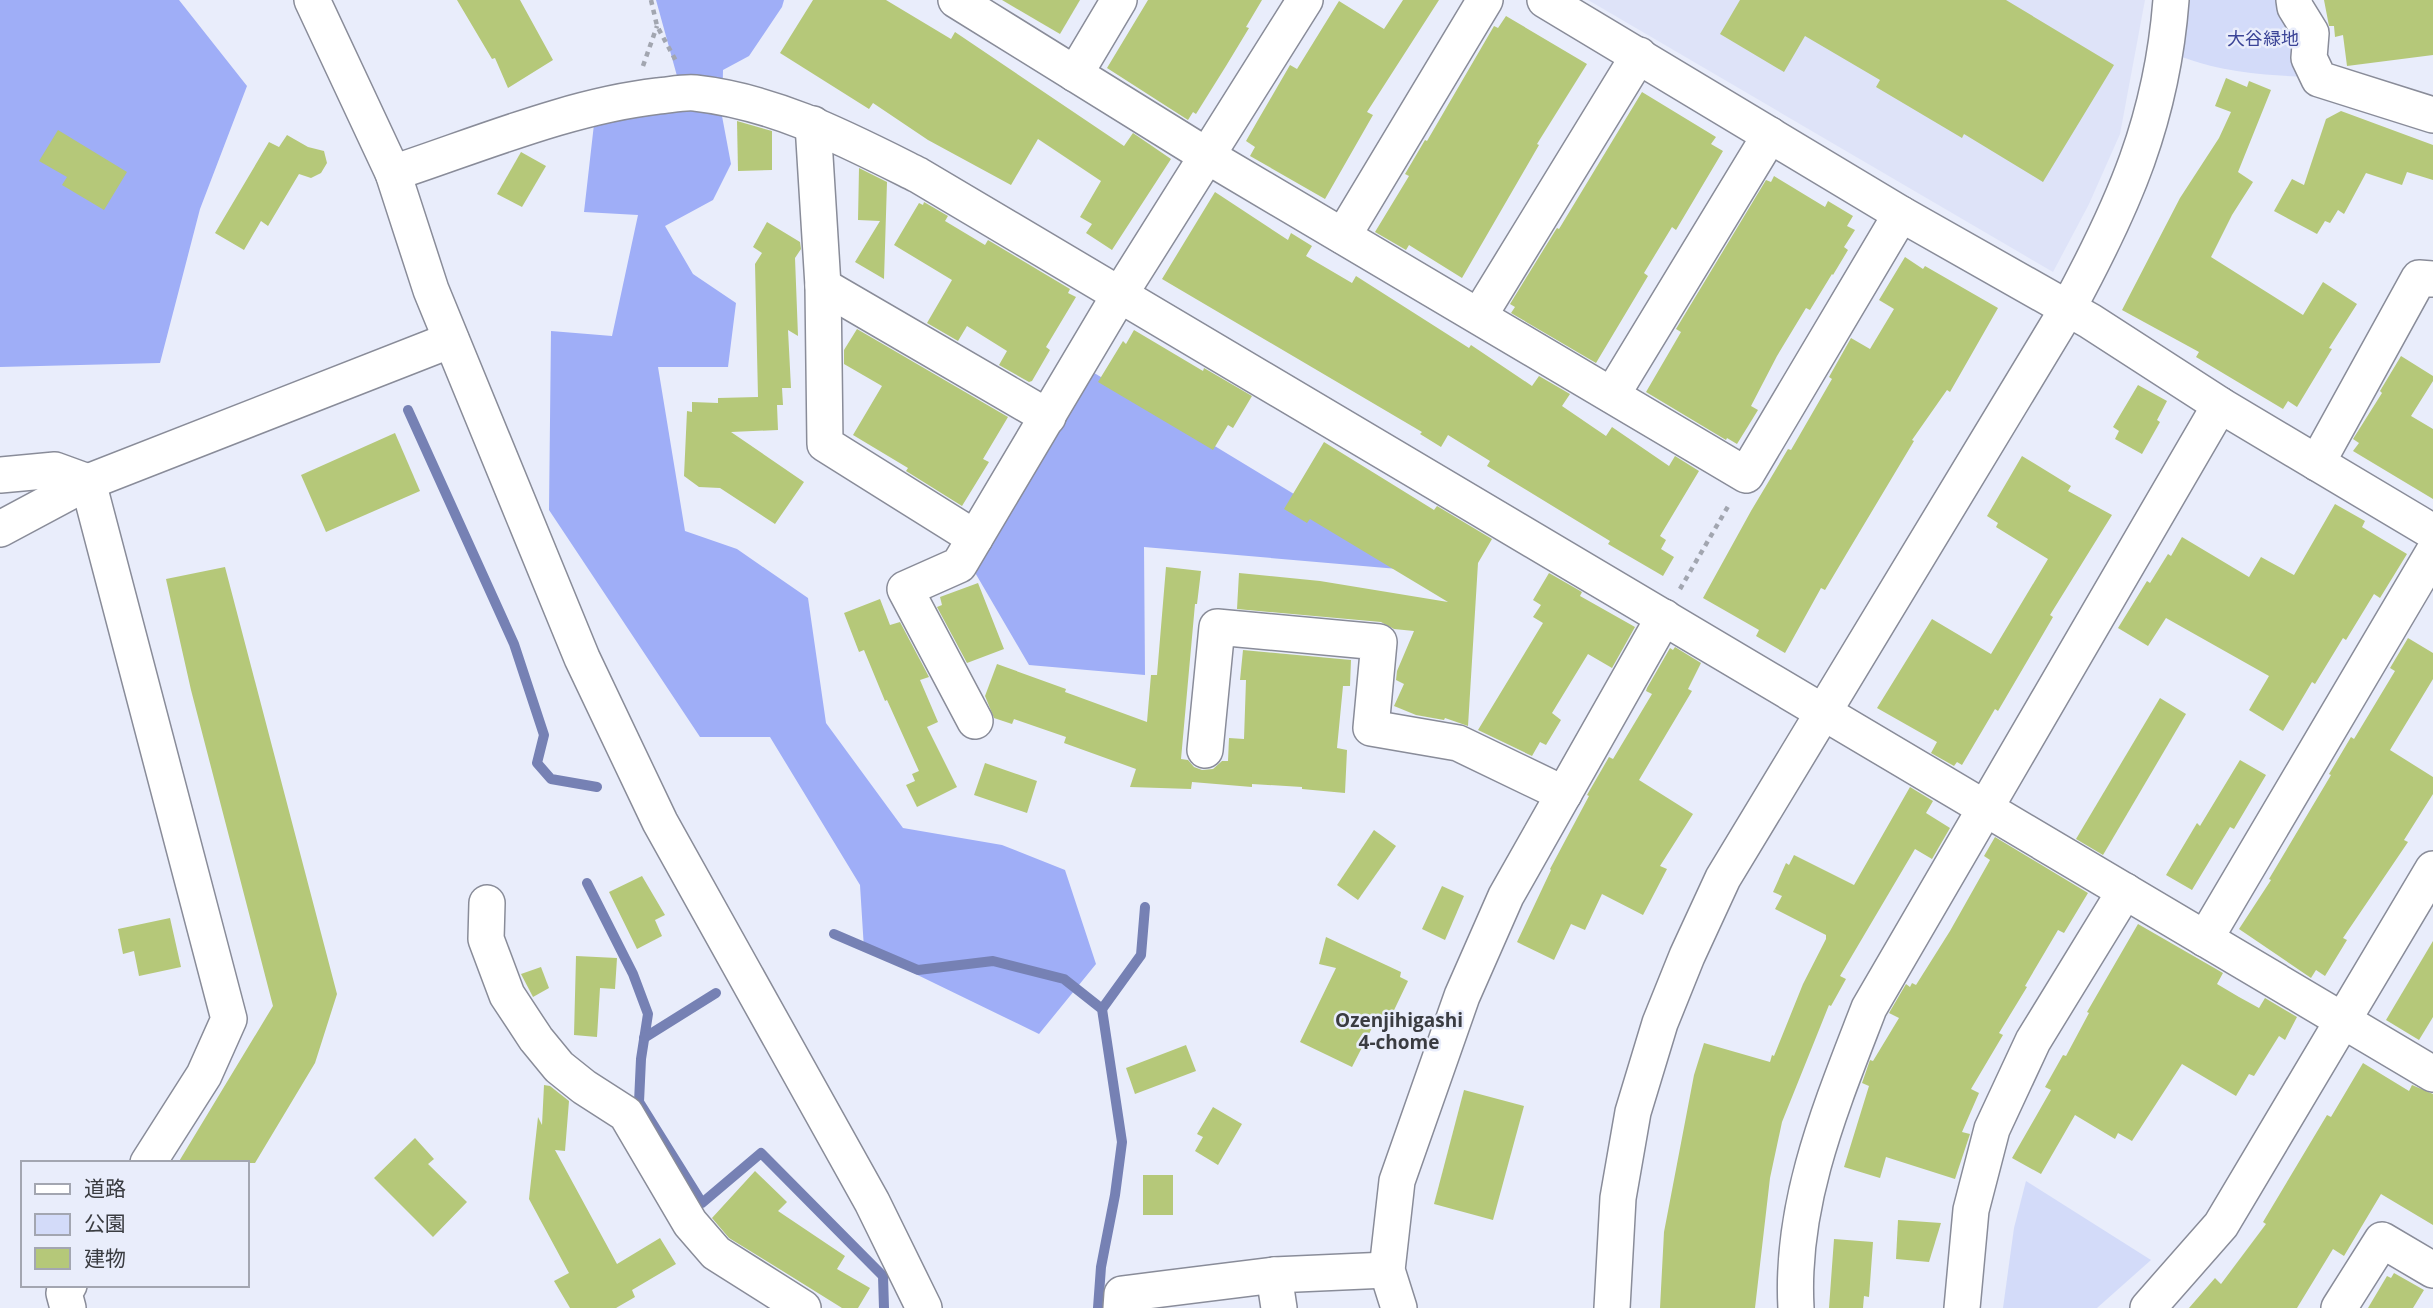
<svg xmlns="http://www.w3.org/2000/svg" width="2433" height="1308" font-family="'Open Sans','Noto Sans JP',sans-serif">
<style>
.built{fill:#dee3f8}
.green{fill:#d3dbf9}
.forest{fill:#9faef7}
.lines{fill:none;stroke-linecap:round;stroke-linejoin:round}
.stream{stroke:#7681b4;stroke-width:10}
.building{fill:#b5c879}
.minor-casing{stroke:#898c99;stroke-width:38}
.path{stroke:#a2a6b0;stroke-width:4.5;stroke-dasharray:5 5;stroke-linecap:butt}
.minor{stroke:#fff;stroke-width:35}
.labels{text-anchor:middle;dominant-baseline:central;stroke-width:5;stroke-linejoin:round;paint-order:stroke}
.park-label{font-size:18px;fill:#3b4497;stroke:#e9edfb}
.neighbourhood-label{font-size:19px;font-weight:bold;fill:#3a3c41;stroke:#e9edfb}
</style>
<rect width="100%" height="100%" fill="#e9edfb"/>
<path class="built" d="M1588 0H2145L2120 134 2089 204 2053 272Z"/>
<g class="green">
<path d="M2176 0H2289L2309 77C2257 75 2220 72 2171 53Z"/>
<path d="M2026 1181 2151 1260 2097 1308H2003L2014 1228Z"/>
</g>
<g class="forest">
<path d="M0 0H179L247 86 200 209 160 363 0 367Z"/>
<path d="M656 0H784L782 7 749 56 723 70 722 116 731 164 713 200 665 226 693 274 736 303 728 367H658L685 531 737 549 808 598 826 723 903 828 1002 845 1065 870 1096 964 1039 1034 864 949 860 885 770 737H700L549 510 551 331 612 336 638 215 584 212 598 89 677 76Z"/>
<path d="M1086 368 1421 571 1144 547 1145 675 1029 665 970 564Z"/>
</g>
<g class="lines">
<g class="stream">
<path d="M408 410 514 644 544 735 537 763 551 779 597 787"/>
<path d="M587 883 633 974 648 1014 641 1059 639 1102 702 1203 761 1153 883 1276 884 1308"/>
<path d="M834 934 918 970 993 961 1064 979 1102 1009 1122 1142 1115 1195 1101 1267 1098 1308"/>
<path d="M1102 1009 1141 955 1145 907"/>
<path d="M644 1038 716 993"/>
</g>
</g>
<g class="building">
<path d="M457 0H520L553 60 508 88 495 58 492 59Z"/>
<path d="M813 0H886L951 39 955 32 1124 146 1133 133 1171 159 1112 250 1086 233 1092 224 1080 217 1101 181 1038 139 1011 185 928 140 873 103 869 109 780 53Z"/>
<path d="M1002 0H1080L1060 34Z"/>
<path d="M1148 0H1262L1246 27 1249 28 1226 66 1196 114 1193 112 1188 120 1107 68Z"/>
<path d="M1403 0H1439L1367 112 1373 115 1325 199 1250 156 1255 147 1246 141 1258 120 1290 65 1297 69 1339 1 1384 29Z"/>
<path d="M1740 0H2006L2114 65 2043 182 1964 134 1962 138 1876 87 1880 80 1805 36 1784 72 1720 34Z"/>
<path d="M2324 0H2433V55L2347 66 2343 35 2335 37 2334 26H2329Z"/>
<path d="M1506 16 1587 64 1537 144 1539 145 1462 278 1409 245 1406 250 1375 232 1409 176 1405 174 1425 140 1427 141 1494 26 1498 28Z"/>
<path d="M2226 78 2247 87 2249 81 2271 90 2238 172 2253 182 2232 215 2211 257 2303 315 2323 282 2357 304 2329 348 2332 349 2297 407 2288 401 2283 409 2196 357 2199 352 2122 310 2180 198 2219 138 2231 112 2215 106Z"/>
<path d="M1642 92 1716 137 1711 144 1723 151 1676 230 1672 227 1644 273 1648 276 1596 363 1511 313 1515 307 1510 304 1555 231 1557 228 1559 229Z"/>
<path d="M2341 111 2433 145V180L2407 172 2402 185 2366 173 2344 214 2338 210 2330 223 2325 221 2317 234 2274 211 2292 179 2304 185 2326 119Z"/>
<path d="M737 121 772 131V170L738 171Z"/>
<path d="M58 130 127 172 104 210 62 185 67 177 39 161Z"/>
<path d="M287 135 308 147 324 151 327 163 321 173 311 178 299 174 268 226 261 221 244 250 215 233 269 142 279 147Z"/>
<path d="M521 152 546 166 522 207 497 194Z"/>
<path d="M859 168 887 182 884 279 855 262 880 221 858 220Z"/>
<path d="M1774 176 1825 207 1828 201 1853 216 1847 226 1855 230 1844 247 1848 250 1833 275 1832 274 1810 310 1806 308 1777 356 1751 406 1758 410 1737 444 1727 438 1726 440 1646 392 1681 332 1676 329 1766 180 1771 182Z"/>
<path d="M1215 192 1288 240 1291 233 1312 246 1306 256 1352 283 1356 276 1469 348 1471 345 1532 386 1539 376 1570 394 1562 406 1606 436 1612 427 1669 466 1675 456 1699 471 1660 536 1666 540 1661 549 1674 557 1663 576 1608 544 1610 541 1487 466 1490 461 1448 435 1441 447 1420 434 1422 432 1162 279Z"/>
<path d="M924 202 948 216 945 221 985 245 988 240 1070 289 1068 293 1076 297 1046 347 1050 350 1032 381 1029 382 999 365 1007 351 967 326 958 341 927 323 952 280 894 245 919 203 923 205Z"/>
<path d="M767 222 800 242 801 249 795 258 798 336 788 330 791 388H782L783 405H777L778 430 731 432 804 482 775 524 720 488 699 487 684 476 687 411 692 412V402L718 403V398L758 397 755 264 762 253 753 247Z"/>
<path d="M1905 257 1923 269 1925 266 1998 308 1950 392 1947 390 1912 440 1914 441 1847 553 1825 590 1821 588 1785 653 1756 636 1759 630 1703 598 1751 511 1788 449 1791 450 1832 379 1829 377 1851 338 1870 349 1894 309 1879 300Z"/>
<path d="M857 329 1008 417 983 459 989 462 962 506 906 471 908 468 853 435 882 386 844 364V350Z"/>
<path d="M1134 330 1203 371 1204 368 1252 396 1233 428 1228 425 1213 450 1098 382 1123 341 1126 344Z"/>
<path d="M2401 356 2433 376V381L2411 416 2433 429V499L2353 451 2359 443 2353 439 2382 393 2380 391Z"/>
<path d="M2138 385 2167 401 2157 420 2160 422 2142 454 2115 439 2119 431 2113 427Z"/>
<path d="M395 433 420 491 326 532 301 475Z"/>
<path d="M1324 442 1434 510 1437 506 1492 539 1478 563 1468 726 1445 718 1444 720 1416 715 1394 706 1404 684 1396 680 1397 671 1414 631 1394 629 1381 622 1237 609 1239 573 1320 581 1448 602 1310 519 1307 523 1284 509Z"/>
<path d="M2022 456 2071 486 2068 491 2112 515 2050 615 2053 617 1998 711 1995 709 1962 765 1957 762 1954 766 1931 753 1937 742 1877 708 1932 619 1991 654 2048 559 1996 527 1998 523 1987 516Z"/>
<path d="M2335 504 2365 521 2362 527 2407 554 2380 598 2374 594 2346 640 2343 638 2315 684 2312 682 2283 731 2249 710 2269 676 2166 618 2148 646 2118 628 2147 581 2150 583 2168 554 2171 556 2182 537 2249 577 2261 557 2294 575Z"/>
<path d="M225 567 337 994 315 1063 255 1163H178L273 1006 191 690 166 579Z"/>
<path d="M1166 567 1201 571 1197 604H1195L1181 759 1188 760 1194 767 1202 770 1213 769 1222 761H1228L1229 738 1244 739 1246 680H1240L1243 650 1351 660 1350 686H1343L1337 748 1347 750 1345 793 1302 789V787L1252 784V787L1192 782 1191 789 1130 787 1136 769 1064 743 1066 737 1014 719 1012 724 994 718 985 696 997 664 1066 689 1065 692 1147 722 1151 675H1157Z"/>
<path d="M1549 573 1582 592 1580 596 1635 627 1612 668 1588 654 1552 713 1561 720 1546 745 1540 742 1532 756 1478 730 1543 623 1533 617 1541 605 1533 600Z"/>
<path d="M978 583 1004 649 967 663 937 607 942 605 940 597Z"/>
<path d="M880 599 890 625 900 622 929 677 920 680 938 722 927 727 957 787 917 807 906 785 915 781 912 774 919 771 887 700 885 701 864 650 859 652 844 613Z"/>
<path d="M2408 638 2433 653V679L2390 750 2433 777V794L2404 840 2408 842 2343 938 2347 940 2325 976 2316 970 2311 978 2239 929 2271 880 2269 879 2331 775 2329 774 2351 737 2354 739 2395 671 2390 668Z"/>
<path d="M1675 647 1701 663 1688 689 1692 691 1639 780 1693 814 1660 866 1667 869 1643 915 1602 894 1585 930 1571 924 1554 960 1517 942 1551 870 1550 869 1589 796 1587 795 1609 757 1613 759 1652 694 1646 691 1647 688 1670 648 1673 650Z"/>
<path d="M2160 698 2186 714 2103 855 2076 839Z"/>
<path d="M2240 760 2266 775 2234 829 2230 827 2192 890 2166 875 2197 823 2200 826Z"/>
<path d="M985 763 1037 781 1027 813 974 795Z"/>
<path d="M1910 787 1933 801 1926 813 1950 828 1932 859 1915 849 1840 976 1846 979 1831 1006 1829 1005 1782 1122 1770 1178 1755 1308H1660L1664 1232 1694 1075 1704 1043 1770 1062 1772 1055 1774 1056 1803 984 1826 939V935L1775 909 1782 896 1773 892 1786 863 1789 865 1794 855 1854 885Z"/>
<path d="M1374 830 1396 846 1358 900 1337 885Z"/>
<path d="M1995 837 2088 893 2064 933 2058 930 2025 986 2027 987 1999 1033 2003 1035 1971 1089 1979 1093 1962 1132 1970 1134 1955 1179 1886 1157 1880 1178 1844 1167 1869 1086 1862 1083 1870 1060 1873 1061 1899 1018 1889 1013 1906 984 1910 987 1912 983 1916 985 1950 931 1990 860 1984 856Z"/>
<path d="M642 876 665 915 655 920 662 936 637 949 609 892Z"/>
<path d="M1442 886 1464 896 1445 940 1422 929Z"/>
<path d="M170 918 181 967 139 976 134 951 123 954 118 929Z"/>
<path d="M2138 924 2223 973 2217 984 2239 997 2259 1008 2265 998 2297 1017 2285 1040 2279 1036 2254 1076 2249 1074 2236 1096 2182 1064 2132 1141 2118 1133 2115 1139 2075 1115 2041 1174 2012 1158 2051 1090 2045 1087 2063 1055 2066 1056 2089 1013 2087 1012Z"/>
<path d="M1326 937 1401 972 1400 977 1408 981 1385 1029 1374 1024 1352 1067 1300 1042 1336 968 1319 964Z"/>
<path d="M2433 941V1017L2419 1040 2386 1020Z"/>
<path d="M576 956 617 958 615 989 600 988 597 1037 574 1035Z"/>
<path d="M541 967 549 988 533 997 521 974Z"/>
<path d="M1186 1045 1196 1071 1135 1094 1126 1068Z"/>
<path d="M2363 1063 2409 1091 2412 1085 2433 1094V1225L2381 1194 2344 1256 2333 1249 2297 1308H2189L2215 1278 2221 1284 2266 1224 2263 1222 2327 1115 2331 1117Z"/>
<path d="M544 1085 550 1086 569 1101 565 1151 555 1150 617 1264 660 1238 676 1264 632 1290 635 1297 616 1308H570L554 1281 569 1273 529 1199 538 1117 542 1125Z"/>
<path d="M1464 1090 1524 1106 1493 1220 1434 1204Z"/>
<path d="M1213 1107 1242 1124 1218 1165 1195 1151 1203 1137 1197 1134Z"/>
<path d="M415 1138 434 1159 428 1164 467 1202 433 1237 374 1178Z"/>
<path d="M755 1171 787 1202 778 1211 845 1256 837 1269 870 1288 858 1308H842L781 1270 729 1238 712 1218Z"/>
<rect x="1143" y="1175" width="30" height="40"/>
<path d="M1898 1220 1941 1223 1929 1262 1896 1259Z"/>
<path d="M1834 1239 1873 1242 1869 1297 1864 1296 1863 1308H1829Z"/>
<path d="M2394 1273 2424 1290 2413 1308H2368L2387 1276 2391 1278Z"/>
</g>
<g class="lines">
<g class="minor-casing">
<g id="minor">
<path d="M312 0 393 173 431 290 582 658 660 822 872 1202 924 1308"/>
<path d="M956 0 1209 157 1746 475 1901 214"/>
<path d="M1545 0 1901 214 2090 321 2220 405 2433 532"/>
<path d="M2294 0 2295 7 2311 33 2309 58 2319 79 2433 115"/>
<path d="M1075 74 1119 0"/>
<path d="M813 124 823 286 825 444 975 538 1120 294 1305 0"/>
<path d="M393 173C478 145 570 106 658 96 670 95 683 92 695 93 776 102 846 139 918 175L2433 1074"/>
<path d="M1343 236 1485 0"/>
<path d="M823 286 1048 417"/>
<path d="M1479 316 1639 55"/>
<path d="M1612 395 1770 135"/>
<path d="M2317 463 2419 278 2433 279"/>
<path d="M0 475 55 470 88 482"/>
<path d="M88 482 229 1019 204 1075 148 1163"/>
<path d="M0 529 88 482 451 340"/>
<path d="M975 721 905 589 959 565 975 538"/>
<path d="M1205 750 1217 627 1379 642 1371 728 1458 743 1564 794"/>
<path d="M487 903 486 939 507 995 536 1039 559 1067 584 1087 626 1114 690 1223 716 1253 803 1308"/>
<path d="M2205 939 2433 553"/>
<path d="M1274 1275 1279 1308"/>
<path d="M68 1308 64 1293 69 1285"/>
<path d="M1121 1308 1122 1294 1274 1275 1387 1270"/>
<path d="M1399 1308 1387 1270 1397 1181 1462 996 1506 896 1664 617"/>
<path d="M1612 1308 1618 1198 1633 1112 1660 1023 1687 956 1723 878 2068 308C2124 205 2162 119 2171 0"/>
<path d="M1796 1308C1790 1202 1832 1104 1869 1008L2220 405"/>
<path d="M1962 1308 1971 1210 1992 1129 2033 1041 2125 891"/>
<path d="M2148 1308 2221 1225 2433 869"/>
<path d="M2339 1308 2382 1240 2433 1270"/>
</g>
</g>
<g class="path">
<path d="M651 0 657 26 676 61"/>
<path d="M643 66 657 26"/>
<path d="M1680 589 1730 503"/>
</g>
<use href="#minor" class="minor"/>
</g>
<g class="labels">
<g class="park-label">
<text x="2263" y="38">大谷緑地</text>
</g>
<g class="neighbourhood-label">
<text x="1399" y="1020">Ozenjihigashi<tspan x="1399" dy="22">4-chome</tspan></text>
</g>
</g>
<rect x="21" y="1161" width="228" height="126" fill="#e9edfb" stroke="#a3a6b1" stroke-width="2"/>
<rect x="35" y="1184" width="35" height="10" fill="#ffffff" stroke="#a3a6b1" stroke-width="2"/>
<text x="84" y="1196" font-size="21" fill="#3a3c41">道路</text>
<rect x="35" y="1214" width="35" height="21" fill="#d3dbf9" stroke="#a3a6b1" stroke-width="2"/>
<text x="84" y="1231" font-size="21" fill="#3a3c41">公園</text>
<rect x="35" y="1248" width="35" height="21" fill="#b5c879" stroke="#a3a6b1" stroke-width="2"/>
<text x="84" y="1266" font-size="21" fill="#3a3c41">建物</text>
</svg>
